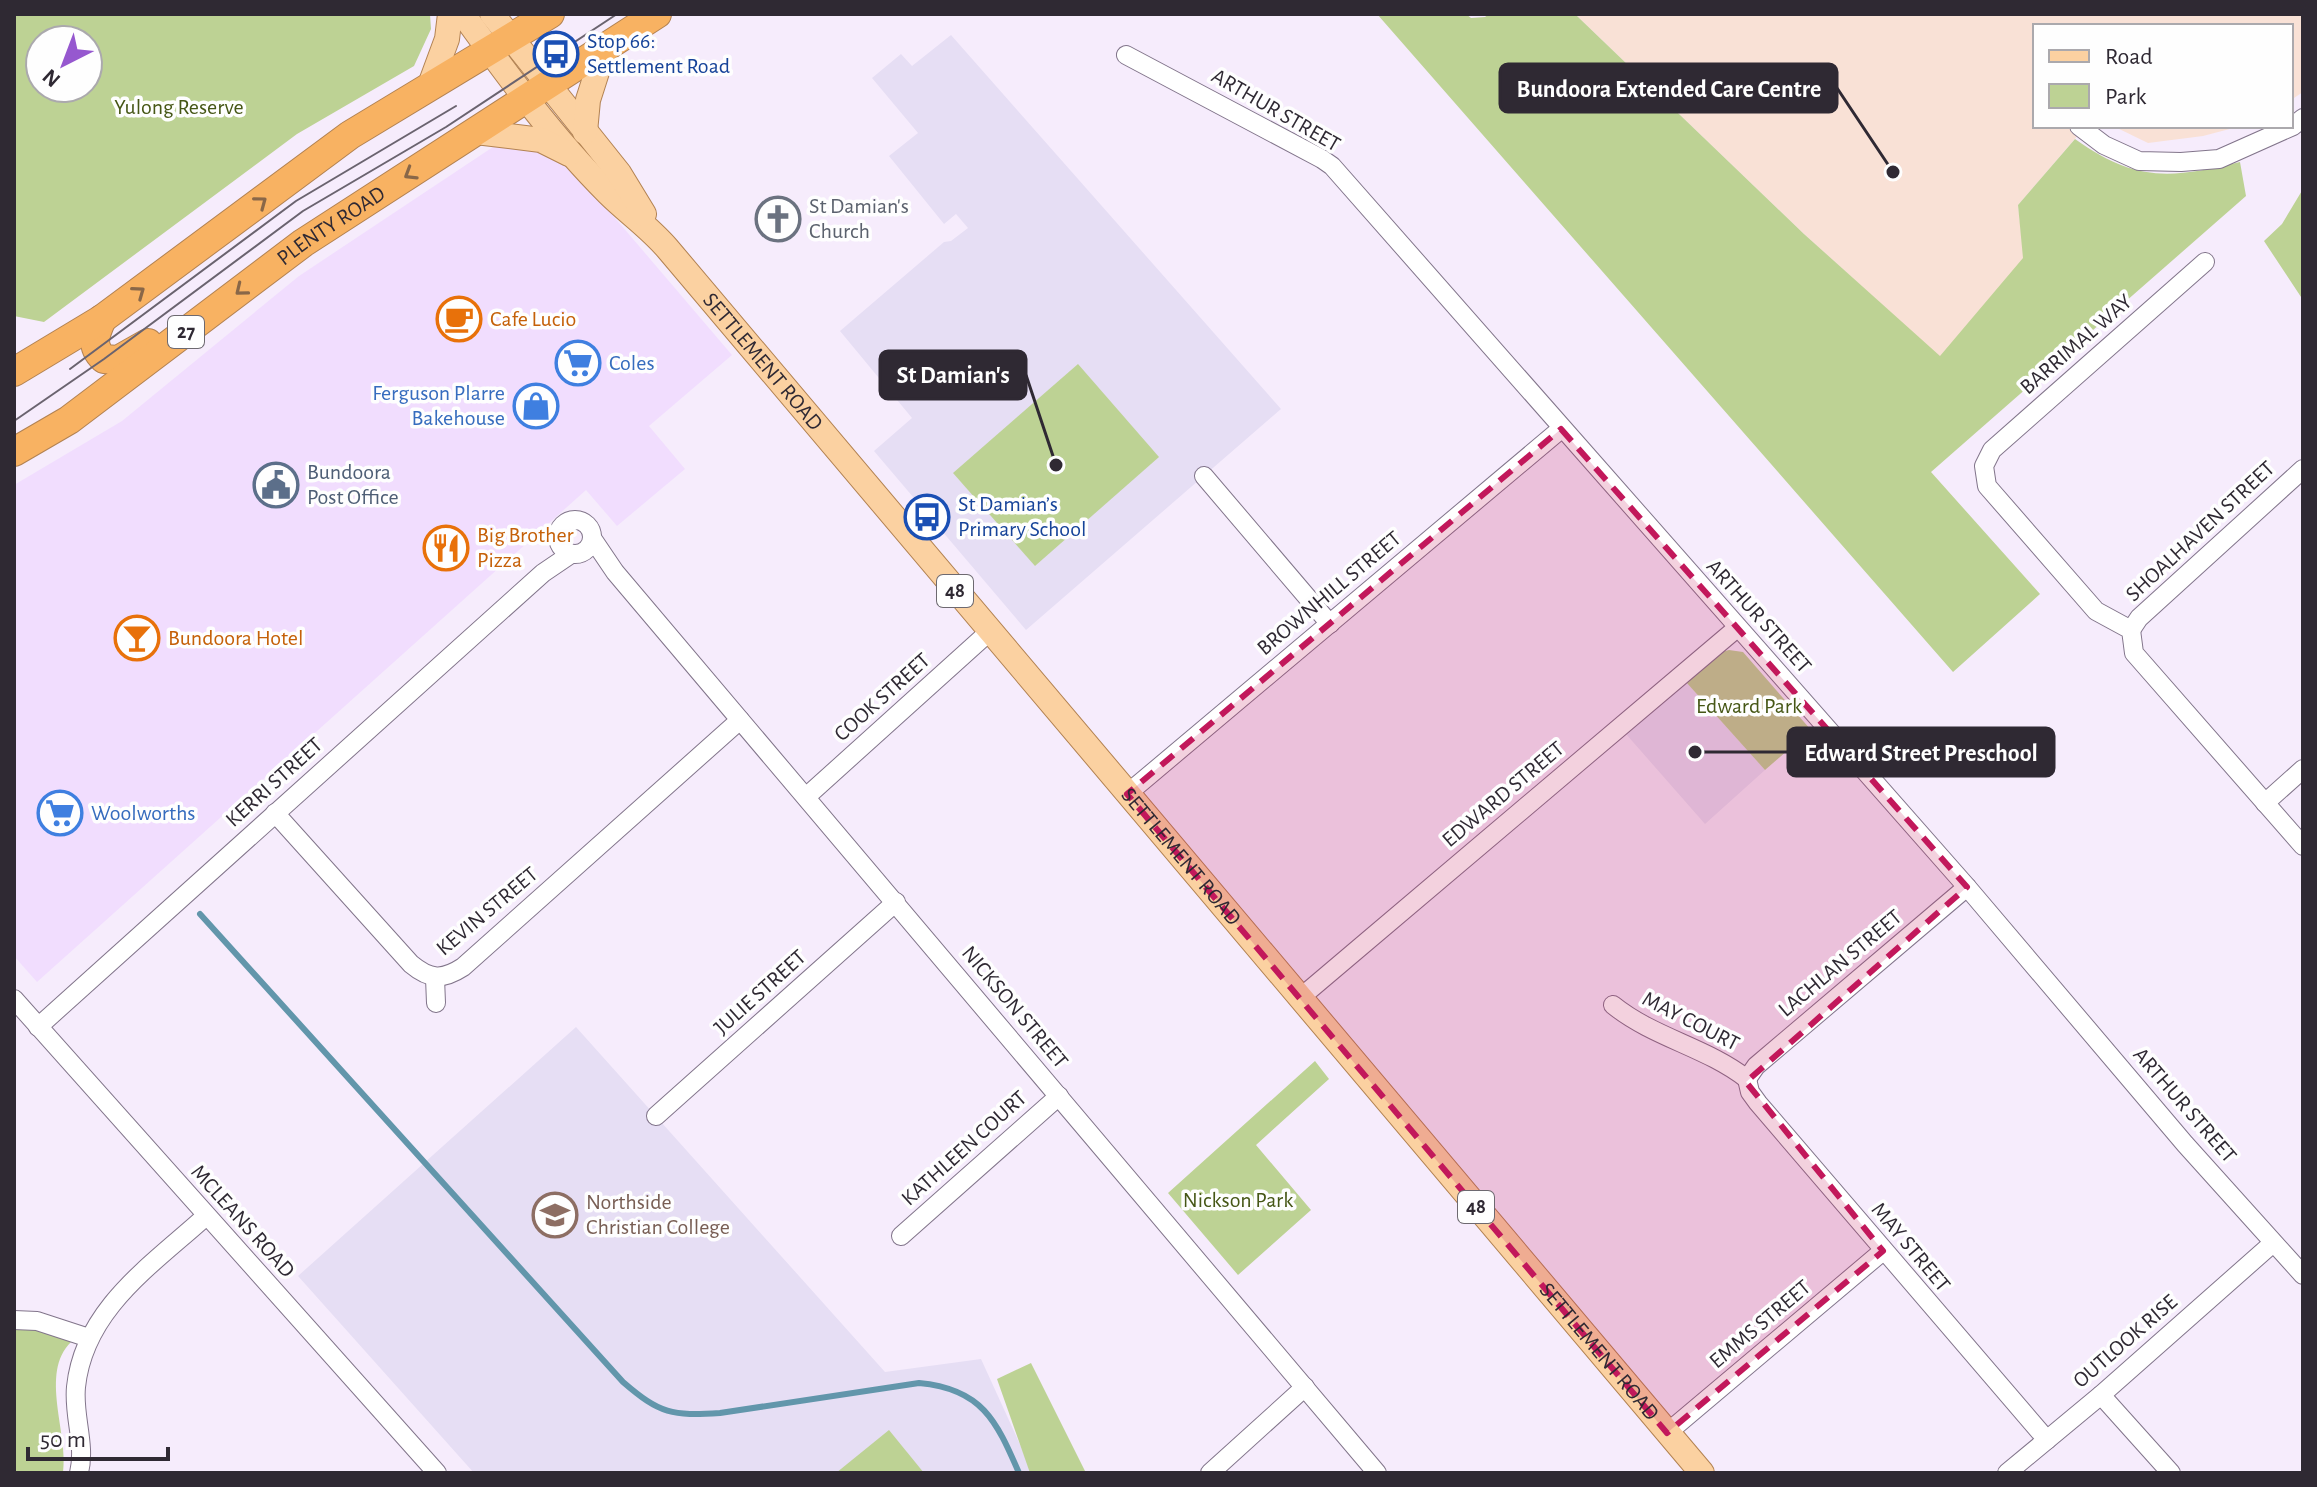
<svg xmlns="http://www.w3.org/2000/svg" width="2317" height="1487" font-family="'Alegreya Sans',sans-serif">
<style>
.built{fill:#f1ddfe}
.education{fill:#e6def4}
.medical{fill:#f9e1d6}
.green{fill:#bdd294;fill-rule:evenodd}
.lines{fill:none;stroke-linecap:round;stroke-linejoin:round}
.stream{stroke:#6296ab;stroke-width:6}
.minor-casing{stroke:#82758b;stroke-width:20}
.major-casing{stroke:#b28252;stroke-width:26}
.highway-casing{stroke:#b28252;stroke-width:30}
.minor{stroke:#fff;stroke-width:18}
.major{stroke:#fbd1a1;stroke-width:24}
.highway{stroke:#f8b262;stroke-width:28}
.tram{stroke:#6a636f;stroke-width:2}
.oneway{stroke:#896748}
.marked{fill:#c2185b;fill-opacity:0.2;stroke:#c2185b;stroke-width:6;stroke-dasharray:16 10;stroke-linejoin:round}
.labels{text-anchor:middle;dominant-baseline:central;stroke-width:7;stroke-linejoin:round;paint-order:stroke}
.shield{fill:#fefefe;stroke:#6d6970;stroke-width:2}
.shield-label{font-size:20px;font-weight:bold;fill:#2f2933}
.transit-label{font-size:22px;fill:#164399;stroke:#fefefe;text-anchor:start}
.park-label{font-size:22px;fill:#465716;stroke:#fefefe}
.street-label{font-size:22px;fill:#2f2933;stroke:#fefefe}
.worship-label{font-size:22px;fill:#5b616d;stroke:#fefefe;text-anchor:start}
.food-label{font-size:22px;fill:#c56008;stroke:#fefefe;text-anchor:start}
.shop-label{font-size:22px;fill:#366cbe;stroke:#fefefe;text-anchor:start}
.service-label{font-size:22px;fill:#4e5e75;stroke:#fefefe;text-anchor:start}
.education-label{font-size:22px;fill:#785e54;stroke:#fefefe;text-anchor:start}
.leader{fill:none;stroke:#2f2933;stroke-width:3}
.callout-dot{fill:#2f2933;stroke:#fefefe;stroke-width:3}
.callout{fill:#2f2933;stroke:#2f2933;stroke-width:3}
.callout-label{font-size:24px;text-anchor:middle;font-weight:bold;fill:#fff}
</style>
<rect width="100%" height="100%" fill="#f6ecfc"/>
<path class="built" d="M508 137 569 164 732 355 649 426 685 469 617 526 586 490 37 982 14 956V485L122 421 299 276Z"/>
<g class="education">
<path d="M951 35 1281 409 1026 630 874 451 912 418 840 331 944 242 951 241 968 228 956 214 944 224 889 156 918 133 872 78 901 54 912 66Z"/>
<path d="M1686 682 1765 770 1705 824 1626 734Z"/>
<path d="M576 1027 885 1372 981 1359 1033 1473H474L298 1276Z"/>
</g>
<g class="medical">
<path d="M1567 14H2303V92L2291 100V26H2035V126H2086L2018 205 2024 258 1940 357 1804 234 1577 16Z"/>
<path d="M2113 126H2241L2203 136 2148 143Z"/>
</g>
<g class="green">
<path d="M14 14H430L431 29 414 66 297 134 44 322 14 316ZM88 40V88H40V40Z"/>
<path d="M1377 14H1466L1471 18 1485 17 1489 14 1577 16 1804 234 1940 356 2023 258 2018 205 2075 139C2135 182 2170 179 2240 162L2246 196 1931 472 2040 594 1953 672Z"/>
<path d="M2303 189V300L2264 241 2282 224Z"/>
<path d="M1078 364 1159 457 1035 566 953 473Z"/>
<path d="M1729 650 1743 652 1811 730 1765 770 1686 682 1718 653Z"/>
<path d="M1315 1061 1329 1079 1256 1145 1311 1210 1238 1275 1168 1193Z"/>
<path d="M14 1328C33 1329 56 1327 71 1342 39 1373 69 1434 63 1473H14Z"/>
<path d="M1031 1363 1086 1473H1030L997 1379Z"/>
<path d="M889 1430 924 1473H836Z"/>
</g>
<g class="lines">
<path class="stream" d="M200 914 623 1382C660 1414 672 1416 720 1413L919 1383C982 1389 996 1420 1019 1473"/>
<g class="minor-casing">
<g id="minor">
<path d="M1126 55 1322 159 1332 166 1967 887 2185 1144 2303 1275"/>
<path d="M2079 126 2104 145 2139 161 2181 162 2219 159 2293 126 2303 118"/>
<path d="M2205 262 1992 450 1984 466 1987 486 2096 611 2131 630 2134 653 2303 846"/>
<path d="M1204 476 1330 624"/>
<circle cx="575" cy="537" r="17"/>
<path d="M592 538 615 572 1377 1473"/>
<path d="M2131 630 2139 618 2303 469"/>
<path d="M1127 794 1561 429"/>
<path d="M806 797 989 632"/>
<path d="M2265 803 2303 769"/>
<path d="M275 813 411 964C430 980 443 980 463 967L740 720"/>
<path d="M435 978 436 1003"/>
<path d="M1300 998 1737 628"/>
<path d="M14 999 437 1473"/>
<path d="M1613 1005C1654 1038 1706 1047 1747 1079"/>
<path d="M38 1027 543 573 571 554"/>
<path d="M1747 1079 1750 1092 1758 1103 2047 1440"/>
<path d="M1747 1079 1756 1066 1967 887"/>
<path d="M656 1116 896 902"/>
<path d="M901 1236 1059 1096"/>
<path d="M14 1320 37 1321 89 1338"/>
<path d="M2101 1395 2171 1473"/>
<path d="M1667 1433 1883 1251"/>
<path d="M79 1473C86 1444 73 1416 76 1387 84 1309 152 1265 206 1216"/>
<path d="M1210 1473 1305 1387"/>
<path d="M2007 1473 2101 1395 2273 1243"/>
</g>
</g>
<g class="major-casing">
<g id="major">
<path id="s1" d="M463 14C507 75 554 139 608 193 627 212 649 227 667 248L1702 1473"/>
<path d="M492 14 619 173 644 214"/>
<path d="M430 85 447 39 450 14"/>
<path d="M476 132 541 140 569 154"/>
<path d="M585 132 588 100 604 50"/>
</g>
</g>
<g class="highway-casing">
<g id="highway">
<path d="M102 319C95 335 90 346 104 359L118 360 148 343"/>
<path d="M14 372 102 319 350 135 550 14"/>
<path id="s2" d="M14 452 69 420 303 243 657 14"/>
</g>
</g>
<use href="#minor" class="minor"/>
<use href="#major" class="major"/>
<use href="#highway" class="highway"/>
<g class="tram">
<path d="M70 369 296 201 456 106"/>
<path d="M14 421 104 359 303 211 446 127 617 14"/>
</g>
</g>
<defs><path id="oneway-chevron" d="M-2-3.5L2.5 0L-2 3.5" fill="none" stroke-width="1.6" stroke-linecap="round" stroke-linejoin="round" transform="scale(2)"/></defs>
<g class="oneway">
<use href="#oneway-chevron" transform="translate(410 174) rotate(148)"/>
<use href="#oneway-chevron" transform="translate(261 202) rotate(-37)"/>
<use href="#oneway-chevron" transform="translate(241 290) rotate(141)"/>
<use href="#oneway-chevron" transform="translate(139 292) rotate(-36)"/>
</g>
<path class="marked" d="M1561 429 1967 887 1746 1082 1883 1251 1667 1433 1127 794Z"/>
<defs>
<g id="bus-ring" transform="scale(2.3)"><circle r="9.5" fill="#fefefe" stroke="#1a4fb4" stroke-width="1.5"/><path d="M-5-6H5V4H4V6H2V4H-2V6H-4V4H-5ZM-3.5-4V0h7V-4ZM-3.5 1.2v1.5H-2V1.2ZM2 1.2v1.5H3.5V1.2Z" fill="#1a4fb4"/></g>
<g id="church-ring" transform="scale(2.3)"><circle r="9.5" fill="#fefefe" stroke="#6b7280" stroke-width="1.5"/><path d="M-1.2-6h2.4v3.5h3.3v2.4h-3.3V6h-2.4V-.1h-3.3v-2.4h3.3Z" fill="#6b7280"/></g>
<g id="cafe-ring" transform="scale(2.3)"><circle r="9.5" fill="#fefefe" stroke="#e8710a" stroke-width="1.5"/><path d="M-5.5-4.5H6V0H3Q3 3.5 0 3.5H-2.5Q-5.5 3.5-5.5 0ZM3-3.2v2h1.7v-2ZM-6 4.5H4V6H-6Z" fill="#e8710a"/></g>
<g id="supermarket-ring" transform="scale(2.3)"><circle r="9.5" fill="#fefefe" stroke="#3f7fe0" stroke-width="1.5"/><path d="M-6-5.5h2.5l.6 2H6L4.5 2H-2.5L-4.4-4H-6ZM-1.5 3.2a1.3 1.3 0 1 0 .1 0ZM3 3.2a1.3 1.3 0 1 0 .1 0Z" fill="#3f7fe0"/></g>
<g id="shop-ring" transform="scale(2.3)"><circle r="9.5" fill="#fefefe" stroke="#3f7fe0" stroke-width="1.5"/><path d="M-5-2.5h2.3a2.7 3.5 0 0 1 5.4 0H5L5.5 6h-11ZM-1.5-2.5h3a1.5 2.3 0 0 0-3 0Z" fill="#3f7fe0"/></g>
<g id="civic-ring" transform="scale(2.3)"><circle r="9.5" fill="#fefefe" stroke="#5c6f8a" stroke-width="1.5"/><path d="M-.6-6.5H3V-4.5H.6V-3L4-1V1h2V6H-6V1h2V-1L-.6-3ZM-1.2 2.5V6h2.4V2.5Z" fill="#5c6f8a"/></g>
<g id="restaurant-ring" transform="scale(2.3)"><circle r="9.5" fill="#fefefe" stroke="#e8710a" stroke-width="1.5"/><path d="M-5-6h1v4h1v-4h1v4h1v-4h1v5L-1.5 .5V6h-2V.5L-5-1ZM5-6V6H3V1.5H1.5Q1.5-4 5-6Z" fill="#e8710a"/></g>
<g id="bar-ring" transform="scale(2.3)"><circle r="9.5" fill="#fefefe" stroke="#e8710a" stroke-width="1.5"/><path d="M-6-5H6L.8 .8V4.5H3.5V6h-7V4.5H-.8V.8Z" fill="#e8710a"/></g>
<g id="school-ring" transform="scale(2.3)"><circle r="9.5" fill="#fefefe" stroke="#8d6e63" stroke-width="1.5"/><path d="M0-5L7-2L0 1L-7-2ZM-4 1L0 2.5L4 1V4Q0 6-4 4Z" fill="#8d6e63"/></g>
</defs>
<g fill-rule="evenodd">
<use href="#bus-ring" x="556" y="54"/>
<use href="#church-ring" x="778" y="219"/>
<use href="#cafe-ring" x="459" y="319"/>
<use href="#supermarket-ring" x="578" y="363"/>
<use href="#shop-ring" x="536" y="406"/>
<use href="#civic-ring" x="276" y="485"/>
<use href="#bus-ring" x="927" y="517"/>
<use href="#restaurant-ring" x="446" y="548"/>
<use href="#bar-ring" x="137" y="638"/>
<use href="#supermarket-ring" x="60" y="813"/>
<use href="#school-ring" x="555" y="1215"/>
</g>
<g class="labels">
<g class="shield">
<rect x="168" y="316" width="36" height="32" rx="6"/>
<rect x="937" y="575" width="36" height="32" rx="6"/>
<rect x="1458" y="1191" width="36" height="32" rx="6"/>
</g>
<g class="shield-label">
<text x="186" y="332">27</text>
<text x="955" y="591">48</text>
<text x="1476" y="1207">48</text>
</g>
<g class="transit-label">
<text x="587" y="41">Stop 66:<tspan x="587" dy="25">Settlement Road</tspan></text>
<text x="958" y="504">St Damian’s<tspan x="958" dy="25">Primary School</tspan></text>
</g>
<g class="park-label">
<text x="179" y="107">Yulong Reserve</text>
<text x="1749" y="706">Edward Park</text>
<text x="1238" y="1200">Nickson Park</text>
</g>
<g class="street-label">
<text transform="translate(1276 110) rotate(30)">ARTHUR STREET</text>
<text stroke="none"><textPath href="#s2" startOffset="390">PLENTY ROAD</textPath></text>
<text transform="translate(2076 344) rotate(-41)">BARRIMAL WAY</text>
<text stroke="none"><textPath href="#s1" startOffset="460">SETTLEMENT ROAD</textPath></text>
<text transform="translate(2200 531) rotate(-43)">SHOALHAVEN STREET</text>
<text transform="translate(1329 593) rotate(-40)">BROWNHILL STREET</text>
<text transform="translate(1759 616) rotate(48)">ARTHUR STREET</text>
<text transform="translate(882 697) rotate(-42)">COOK STREET</text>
<text transform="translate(274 782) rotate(-42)">KERRI STREET</text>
<text transform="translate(1503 794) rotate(-40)">EDWARD STREET</text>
<text stroke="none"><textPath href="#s1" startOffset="1108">SETTLEMENT ROAD</textPath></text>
<text transform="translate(487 911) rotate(-40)">KEVIN STREET</text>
<text transform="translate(1840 963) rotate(-40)">LACHLAN STREET</text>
<text transform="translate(760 992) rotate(-42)">JULIE STREET</text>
<text transform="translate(1015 1007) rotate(50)">NICKSON STREET</text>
<text transform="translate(1691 1021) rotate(27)">MAY COURT</text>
<text transform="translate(2185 1105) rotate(49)">ARTHUR STREET</text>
<text transform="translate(964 1148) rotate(-42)">KATHLEEN COURT</text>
<text transform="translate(243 1221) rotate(48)">MCLEANS ROAD</text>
<text transform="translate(1911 1247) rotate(50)">MAY STREET</text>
<text transform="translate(1760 1324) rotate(-40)">EMMS STREET</text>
<text transform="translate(2125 1341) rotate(-41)">OUTLOOK RISE</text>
<text stroke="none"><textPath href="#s1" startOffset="1756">SETTLEMENT ROAD</textPath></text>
</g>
<g class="worship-label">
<text x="809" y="206">St Damian's<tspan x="809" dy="25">Church</tspan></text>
</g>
<g class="food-label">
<text x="490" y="319">Cafe Lucio</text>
<text x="477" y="535">Big Brother<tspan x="477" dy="25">Pizza</tspan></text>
<text x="168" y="638">Bundoora Hotel</text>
</g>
<g class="shop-label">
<text x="609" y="363">Coles</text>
<text x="505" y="393" text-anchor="end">Ferguson Plarre<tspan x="505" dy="25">Bakehouse</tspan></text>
<text x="91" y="813">Woolworths</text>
</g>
<g class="service-label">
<text x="307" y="472">Bundoora<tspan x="307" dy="25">Post Office</tspan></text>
</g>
<g class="education-label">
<text x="586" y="1202">Northside<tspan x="586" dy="25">Christian College</tspan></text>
</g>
</g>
<path class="leader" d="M1893 172L1837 88M1056 465L1026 375M1695 752L1788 752"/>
<g class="callout-dot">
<circle cx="1893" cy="172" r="8"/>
<circle cx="1056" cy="465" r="8"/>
<circle cx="1695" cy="752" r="8"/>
</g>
<g class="callout">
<rect x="1500" y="64" width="337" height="48" rx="8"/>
<rect x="880" y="351" width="146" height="48" rx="8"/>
<rect x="1788" y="728" width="266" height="48" rx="8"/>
</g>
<g class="callout-label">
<text x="1669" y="97">Bundoora Extended Care Centre</text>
<text x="953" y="383">St Damian's</text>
<text x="1921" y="761">Edward Street Preschool</text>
</g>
<rect width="2317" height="1487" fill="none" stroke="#2f2933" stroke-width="32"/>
<rect x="2033" y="24" width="260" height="104" fill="#fefefe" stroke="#aba9ad" stroke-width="2"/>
<rect x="2049" y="50" width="40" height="12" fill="#fbd1a1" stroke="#aba9ad" stroke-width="2"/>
<text x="2105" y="64" font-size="24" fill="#2f2933">Road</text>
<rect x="2049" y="84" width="40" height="24" fill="#bdd294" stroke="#aba9ad" stroke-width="2"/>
<text x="2105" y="104" font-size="24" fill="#2f2933">Park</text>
<g transform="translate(64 64) rotate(222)"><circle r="38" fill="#fefefe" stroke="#aba9ad" stroke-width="2"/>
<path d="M0-6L14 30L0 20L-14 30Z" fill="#9658cf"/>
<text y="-12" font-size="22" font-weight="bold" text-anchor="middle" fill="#2f2933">N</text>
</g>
<path d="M28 1447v12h140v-12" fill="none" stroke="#2f2933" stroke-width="4"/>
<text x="40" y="1447" font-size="24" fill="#2f2933" stroke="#fefefe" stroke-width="6" paint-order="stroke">50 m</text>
</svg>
